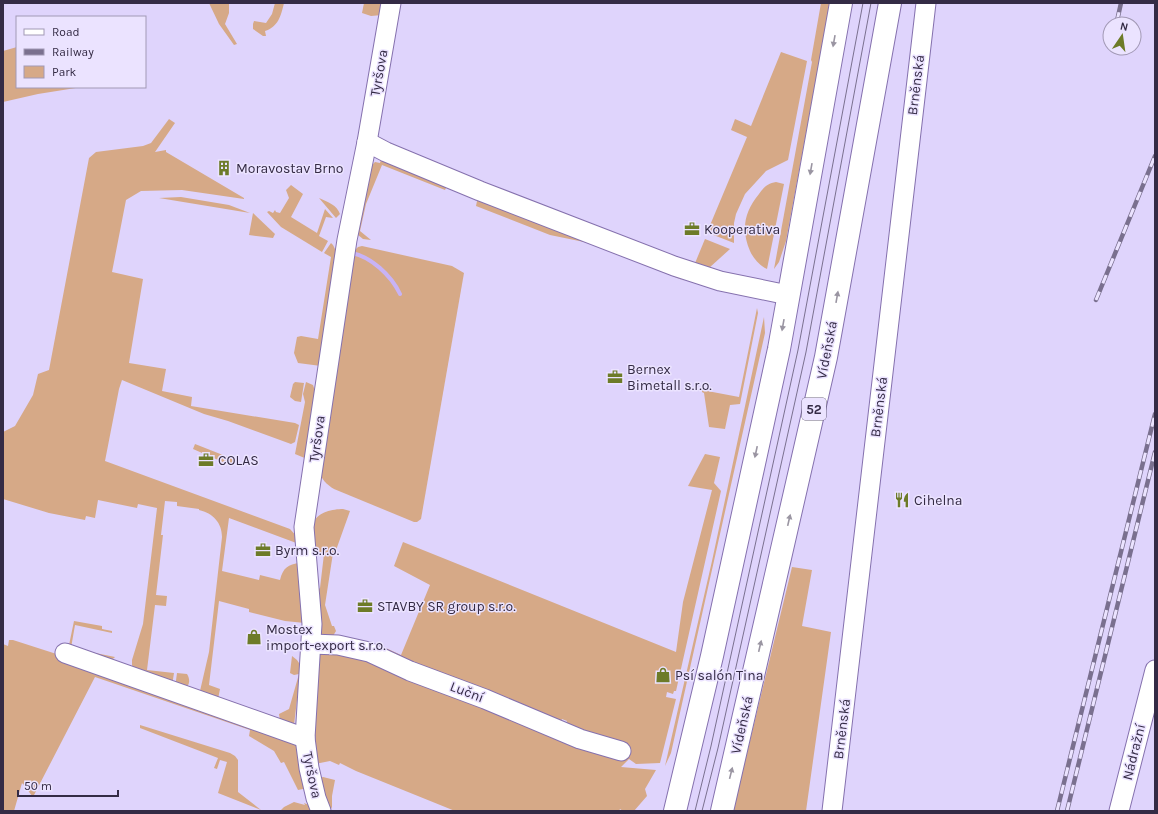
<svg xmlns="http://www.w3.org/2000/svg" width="1158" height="814" font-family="Karla,sans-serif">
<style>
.green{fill:#d6a987}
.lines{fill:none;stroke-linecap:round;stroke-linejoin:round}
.stream{stroke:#c8b3f6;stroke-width:4}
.minor-casing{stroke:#8571ae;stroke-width:21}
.highway-casing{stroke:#8571ae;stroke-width:24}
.minor{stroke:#fff;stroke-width:19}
.highway{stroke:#fff;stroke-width:22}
.tram{stroke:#7a708f;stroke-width:1}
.rail-casing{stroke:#7a708f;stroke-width:4.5}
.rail{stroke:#ebe3ff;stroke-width:3;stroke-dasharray:9;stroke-linecap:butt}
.oneway{fill:#9a95a2}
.labels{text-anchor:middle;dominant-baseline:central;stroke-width:3;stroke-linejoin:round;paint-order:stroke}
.shield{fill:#ebe3ff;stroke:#6b627d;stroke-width:1}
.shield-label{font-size:13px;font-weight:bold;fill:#342b45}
.street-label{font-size:14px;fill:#342b45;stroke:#ebe3ff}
.poi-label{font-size:14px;fill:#342b45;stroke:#ebe3ff;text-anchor:start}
</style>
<rect width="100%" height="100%" fill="#dfd4fc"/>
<g class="green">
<path d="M209 3H229V13L225 24 237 44 234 45 219 24Z"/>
<path d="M275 3H284C281 16 278 27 265 31L266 36H263L253 29V24L254 21 266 23 272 14Z"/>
<path d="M364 3H385L382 15 371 16 362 13Z"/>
<path d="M821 3H830L786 241 779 262 774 269 812 62 811 60Z"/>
<path d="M17 47V87H82L38 94 3 102V51Z"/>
<path d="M781 52 807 61 788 160 766 171 745 194 736 214 734 223V243L711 234 708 230 747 137 731 130 735 119 751 126Z"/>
<path d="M169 119 175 123 155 152 166 150V152L244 198V199L182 190 141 191 126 200 112 272 143 279 129 363 166 369 162 391 192 397 191 406 295 423 299 425 295 442 291 444 228 421 204 414 122 380 119 389 105 461 290 529 298 538 299 544 229 518 222 571 259 580 260 575 280 580C283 568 288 564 300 563L302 581 299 583V585L302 586 305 623 285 621 249 612V609L219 601 209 685 220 689 218 699 201 694 200 691 209 652 222 537C222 523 213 513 199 510V509L177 506V502L165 501 161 535H163L156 595 167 596 166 606 155 605 147 670 174 673 172 686 133 668 132 665V660L143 624 157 508 138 504 137 508 98 500 95 518 86 516 85 520 49 513 3 499V432L15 426 33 395 38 374 49 370 89 158 96 152 143 146 151 143Z"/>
<path d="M381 159 678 272 676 277 685 281 589 243 550 235 476 206 478 196 448 184 445 190 382 165 366 204 360 231 371 240 363 239 358 235 372 165 375 162 380 163Z"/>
<path d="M776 182 784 184 767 269C760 266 753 258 750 251 741 230 744 212 759 194 763 188 768 183 776 182Z"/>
<path d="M291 185 303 194 291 217 317 233 325 209 333 218 326 217 319 236 328 241 322 252 281 227 267 212 269 211 273 213 275 210 276 212 280 213 289 198 286 190Z"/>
<path d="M181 197 229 205 250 213 159 198Z"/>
<path d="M319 198C328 202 337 205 340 214L336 218Z"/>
<path d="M253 213 275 234 273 238 249 235Z"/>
<path d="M705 239 730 249 709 268H693Z"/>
<path d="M331 243 333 245 338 255 321 366 298 363 294 353 297 337 301 336 318 339 331 257 324 253Z"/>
<path d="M362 246 452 266 464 273 421 519 417 522H414L334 489C326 484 322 480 319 471L354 251 358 247Z"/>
<path d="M757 308 758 313 740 404 730 405 725 429 709 427 704 393 702 392V390L739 397Z"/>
<path d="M764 317 765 333 671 753 665 766 712 561Z"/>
<path d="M295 382 304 383 301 402 295 401 290 397 293 384Z"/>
<path d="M306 382 313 385 316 394 307 459 295 454 305 402 303 394Z"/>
<path d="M195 444 233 459V465L232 466 193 449Z"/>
<path d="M705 454 720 457 714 483 721 491 676 691H674L673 694 667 692 666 697 676 699 660 763 636 764 629 759 621 767 656 770 645 789 647 796 634 811H623L620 809 619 811H455L356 771 340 763 339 765 330 761 315 764 312 741 316 658 321 652 359 656 600 755 605 750 564 728 567 721 562 719 559 726 383 651 377 644 401 655 430 585 394 566 403 542 676 652 683 602 712 490 688 486Z"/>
<path d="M343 509 350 511 335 553H333L325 605 332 626H334L336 631 333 636H321L319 632 315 593 320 588 324 554 311 548C312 541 311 528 314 522 318 512 333 509 343 509Z"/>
<path d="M792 567 812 570 802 626 831 632 806 811H733Z"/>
<path d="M74 621 102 626V629L112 631V633L75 625 71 648 115 657 114 658 111 660 68 650Z"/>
<path d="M9 640H13L72 659 290 739 297 747 306 787 303 789 298 790 284 762 281 763 274 751 249 736 250 730 95 677 33 797 22 783 14 811H3V644L8 646Z"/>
<path d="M292 656 297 660 301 666 294 725 280 721 279 714 289 709 299 674 294 675 290 673Z"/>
<path d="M177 673 187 674C190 679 190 684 186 688H175Z"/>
<path d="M140 725 230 753 235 756 238 760V792L261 810 218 793 227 762 220 760 217 769 214 768 218 758 140 728Z"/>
<path d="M323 777 335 780 332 796V807L330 811H328L320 778Z"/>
<path d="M294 802 305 805 304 803 309 805 314 811H302L301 810 298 811H280L284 807Z"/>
</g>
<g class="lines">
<path class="stream" d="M352 253C371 257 391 275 400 294"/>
<g class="minor-casing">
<g id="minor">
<path d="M367 142 386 152 480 191 674 266 720 281 788 295"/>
<path d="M311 644 338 645 369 652 410 671 485 699 580 739 621 751"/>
<path d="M65 653 305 738"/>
<path d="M321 811 316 798 309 768 305 738 312 624 304 527 347 240 367 142 391 3"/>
<path d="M832 811 926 3"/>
<path d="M1119 811 1155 670"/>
</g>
</g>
<g class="highway-casing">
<g id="highway">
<path d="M675 811 712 656 779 349 841 3"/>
<path d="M722 811 826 357 890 3"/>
</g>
</g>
<use href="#minor" class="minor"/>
<use href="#highway" class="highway"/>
<g class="tram">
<path d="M695 811 711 746 798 350 863 3"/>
<path d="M702 811 718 748 806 352 871 3"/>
</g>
<g class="rail-casing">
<g id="rail">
<path d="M1117 21 1121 3"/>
<path d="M1096 300 1155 156"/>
<path d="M1057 811 1155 414"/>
<path d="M1067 811 1155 452"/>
</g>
</g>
<use href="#rail" class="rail"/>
</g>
<defs><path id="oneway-solid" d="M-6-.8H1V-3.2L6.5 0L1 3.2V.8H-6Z"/></defs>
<g class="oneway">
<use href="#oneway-solid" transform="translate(834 41) rotate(100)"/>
<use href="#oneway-solid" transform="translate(811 169) rotate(100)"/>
<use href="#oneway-solid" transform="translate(837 297) rotate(-80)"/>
<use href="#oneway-solid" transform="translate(783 325) rotate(100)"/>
<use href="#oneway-solid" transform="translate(756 452) rotate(102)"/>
<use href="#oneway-solid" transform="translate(789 520) rotate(-77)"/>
<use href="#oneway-solid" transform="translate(760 646) rotate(-77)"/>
<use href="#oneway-solid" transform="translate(731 773) rotate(-76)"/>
</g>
<defs>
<g id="building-bare" transform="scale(1.2)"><path d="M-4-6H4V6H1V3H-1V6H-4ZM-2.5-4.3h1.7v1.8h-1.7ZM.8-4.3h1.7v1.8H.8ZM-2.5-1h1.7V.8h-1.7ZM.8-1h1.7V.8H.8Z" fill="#6d7b28" stroke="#ebe3ff" stroke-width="2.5" paint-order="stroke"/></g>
<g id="office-bare" transform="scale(1.2)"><path d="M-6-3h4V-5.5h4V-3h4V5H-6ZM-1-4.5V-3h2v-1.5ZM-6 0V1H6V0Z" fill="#6d7b28" stroke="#ebe3ff" stroke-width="2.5" paint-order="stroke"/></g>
<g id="restaurant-bare" transform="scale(1.2)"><path d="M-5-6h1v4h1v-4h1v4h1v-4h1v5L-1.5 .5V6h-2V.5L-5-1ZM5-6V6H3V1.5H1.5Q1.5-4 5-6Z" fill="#6d7b28" stroke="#ebe3ff" stroke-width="2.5" paint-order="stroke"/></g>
<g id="shop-bare" transform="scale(1.2)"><path d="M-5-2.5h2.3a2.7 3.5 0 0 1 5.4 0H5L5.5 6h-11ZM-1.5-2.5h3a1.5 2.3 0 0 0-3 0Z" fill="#6d7b28" stroke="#ebe3ff" stroke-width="2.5" paint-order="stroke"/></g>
</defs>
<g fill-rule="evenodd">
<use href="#building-bare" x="224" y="168"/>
<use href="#office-bare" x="692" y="229"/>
<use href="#office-bare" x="615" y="377"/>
<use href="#office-bare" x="206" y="460"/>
<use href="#restaurant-bare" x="902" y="500"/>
<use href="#office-bare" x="263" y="550"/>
<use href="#office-bare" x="365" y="606"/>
<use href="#shop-bare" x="254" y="637"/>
<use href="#shop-bare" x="663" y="675"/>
</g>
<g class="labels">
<rect class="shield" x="802" y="398" width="24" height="22" rx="3"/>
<g class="shield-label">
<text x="814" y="409">52</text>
</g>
<g class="street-label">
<text transform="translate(379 73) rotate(-80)">Tyršova</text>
<text transform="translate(916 85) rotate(-83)">Brněnská</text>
<text transform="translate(827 350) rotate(-79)">Vídeňská</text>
<text transform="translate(879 407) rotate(-83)">Brněnská</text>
<text transform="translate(317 439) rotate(-82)">Tyršova</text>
<text transform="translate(467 692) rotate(21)">Luční</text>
<text transform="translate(742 725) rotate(-77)">Vídeňská</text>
<text transform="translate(842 729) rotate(-83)">Brněnská</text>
<text transform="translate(1134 752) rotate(-76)">Nádražní</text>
<text transform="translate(312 775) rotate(78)">Tyršova</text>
</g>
<g class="poi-label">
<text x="236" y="168">Moravostav Brno</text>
<text x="704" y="229">Kooperativa</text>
<text x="627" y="369">Bernex<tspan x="627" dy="16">Bimetall s.r.o.</tspan></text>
<text x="218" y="460">COLAS</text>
<text x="914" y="500">Cihelna</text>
<text x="275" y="550">Byrm s.r.o.</text>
<text x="377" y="606">STAVBY SR group s.r.o.</text>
<text x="266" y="629">Mostex<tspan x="266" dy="16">import-export s.r.o.</tspan></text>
<text x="675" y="675">Psí salón Tina</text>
</g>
</g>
<rect width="1158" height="814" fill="none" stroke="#342b45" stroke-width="8"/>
<rect x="16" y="16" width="130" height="72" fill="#ebe3ff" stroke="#a299b5"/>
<rect x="24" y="29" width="20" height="6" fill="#ffffff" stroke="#a299b5"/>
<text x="52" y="36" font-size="12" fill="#342b45">Road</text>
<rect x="24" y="49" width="20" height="6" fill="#7a708f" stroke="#a299b5"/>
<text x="52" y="56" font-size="12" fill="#342b45">Railway</text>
<rect x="24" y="66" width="20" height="12" fill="#d6a987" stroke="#a299b5"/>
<text x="52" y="76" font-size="12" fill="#342b45">Park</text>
<g transform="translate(1122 36) rotate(13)"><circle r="19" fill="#ebe3ff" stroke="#a299b5"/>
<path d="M0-3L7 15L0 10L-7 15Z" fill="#6d7b28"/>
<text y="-6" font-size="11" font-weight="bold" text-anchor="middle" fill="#342b45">N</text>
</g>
<path d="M18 790v6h100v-6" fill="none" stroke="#342b45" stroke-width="2"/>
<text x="24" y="790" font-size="12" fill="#342b45" stroke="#ebe3ff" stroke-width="3" paint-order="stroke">50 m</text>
</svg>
